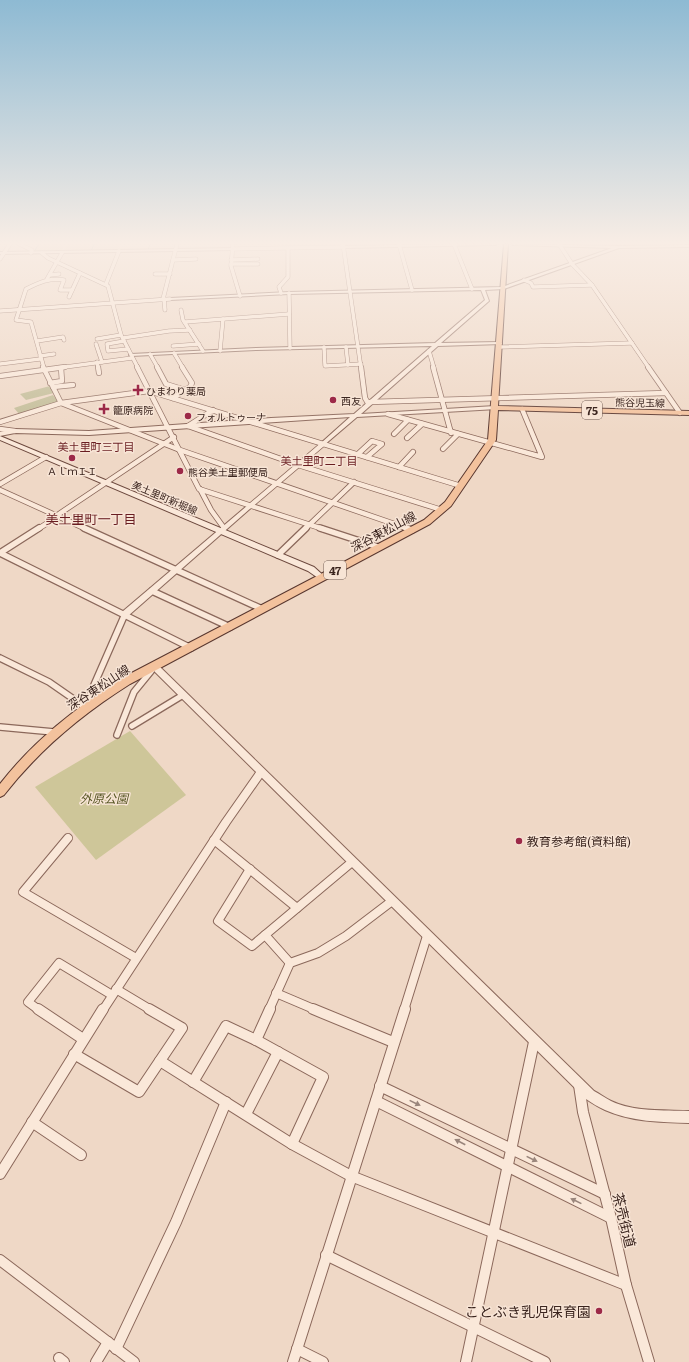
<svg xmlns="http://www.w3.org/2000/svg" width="689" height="1362" font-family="Literata,'Noto Sans JP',serif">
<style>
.farmland{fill:#e5d0b3}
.green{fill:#cec699}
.cemetery{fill:#c3bd98}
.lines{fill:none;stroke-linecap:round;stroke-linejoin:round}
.stream{stroke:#6d927f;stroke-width:1}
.minor-far4-casing{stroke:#8b685b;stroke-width:4.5}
.minor-far3-casing{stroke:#8b685b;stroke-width:6}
.minor-far2-casing{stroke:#8b685b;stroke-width:8}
.minor-far1-casing{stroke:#8b685b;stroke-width:10}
.minor-casing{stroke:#8b685b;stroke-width:12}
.tertiary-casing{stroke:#8b685b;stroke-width:2}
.secondary-casing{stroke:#6d493e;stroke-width:2}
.primary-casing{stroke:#59372f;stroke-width:2}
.minor-far4{stroke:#fae8d9;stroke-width:3.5}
.minor-far3{stroke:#fae8d9;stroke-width:4.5}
.minor-far2{stroke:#fae8d9;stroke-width:5.5}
.minor-far1{stroke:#fae8d9;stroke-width:8}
.minor{stroke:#fae8d9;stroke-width:10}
.tertiary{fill:#fae8d9;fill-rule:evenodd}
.secondary{fill:#fae8d9;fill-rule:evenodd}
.primary{fill:#f3c29d;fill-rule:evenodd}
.oneway{fill:#9a867c}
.poi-dot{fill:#9c2948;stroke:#f7e4d5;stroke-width:1.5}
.labels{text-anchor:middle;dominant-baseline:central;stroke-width:3;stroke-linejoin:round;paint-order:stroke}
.far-poi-label{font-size:10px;fill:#3b251f;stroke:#f7e4d5;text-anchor:start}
.far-street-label{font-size:10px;fill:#3b251f;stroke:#f7e4d5}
.shield{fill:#f7e4d5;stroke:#735e56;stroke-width:1}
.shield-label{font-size:11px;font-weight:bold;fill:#3b251f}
.far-neighbourhood-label{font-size:11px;fill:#691d21;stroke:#f7e4d5}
.street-label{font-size:12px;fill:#3b251f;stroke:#f7e4d5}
.park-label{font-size:12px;font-style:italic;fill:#585725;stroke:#f7e4d5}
.poi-label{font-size:12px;fill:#3b251f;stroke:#f7e4d5;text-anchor:start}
.neighbourhood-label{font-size:13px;fill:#691d21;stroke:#f7e4d5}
.near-street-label{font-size:14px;fill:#3b251f;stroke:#f7e4d5}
.near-poi-label{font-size:14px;fill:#3b251f;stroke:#f7e4d5;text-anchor:end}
</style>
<rect width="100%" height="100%" fill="#efd8c6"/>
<g class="farmland">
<path d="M39 244H65L61 252H40L36 250Z"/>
<path d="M68 244H93L90 251 64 252Z"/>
<path d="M95 244H120L117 251H92Z"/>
</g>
<path class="green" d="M130 731 186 795 96 860 35 787Z"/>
<g class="cemetery">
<path d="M50 386 54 393 26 400 20 394Z"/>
<path d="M53 395 59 403 20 415 14 408Z"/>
</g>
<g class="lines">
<g class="stream">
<path d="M35 250 39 244"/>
<path d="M148 250 150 244"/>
<path d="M91 251 94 244"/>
</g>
<g class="minor-far4-casing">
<g id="minor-far4">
<path d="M19 244 32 250 31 253"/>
<path d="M233 244 231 266 240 296"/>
<path d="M343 244 361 368"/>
<path d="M399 244 412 290"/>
<path d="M454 244 472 289"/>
<path d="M559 244 572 264 592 285 649 368"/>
<path d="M232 249 344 247"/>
<path d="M42 253 48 258 108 286 121 335 138 368"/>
<path d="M0 259 10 244"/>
<path d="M173 260 196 259"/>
<path d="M231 260 258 259"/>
<path d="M231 264H258"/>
<path d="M155 274H170"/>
<path d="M50 275 59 274"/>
<path d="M47 279 62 253"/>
<path d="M524 280 531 283 533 287 592 285"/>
<path d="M106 284 119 251"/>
<path d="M281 293 279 287 288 277V248"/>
<path d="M289 293 290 348"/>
<path d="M69 297 80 273"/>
<path d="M163 299 177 244"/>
<path d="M164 299 165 310"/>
<path d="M181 310 183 320 203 351"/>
<path d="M0 311 170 299"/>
<path d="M185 322 289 314"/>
<path d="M123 338 169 331 190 330"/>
<path d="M97 339 121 335"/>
<path d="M37 341 63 337 64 340"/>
<path d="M124 341 107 344 108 351 128 349"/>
<path d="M96 344 102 362"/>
<path d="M173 346 199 344"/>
<path d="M324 347 325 366 361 364"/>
<path d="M346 347 348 365"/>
<path d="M500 347 632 343"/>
<path d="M220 351 223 319"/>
<path d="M429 351 434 368"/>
<path d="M174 353 183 368"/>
<path d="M150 354 158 368"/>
<path d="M40 356 54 354"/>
<path d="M97 362 98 368"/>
<path d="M0 364 40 359"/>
<path d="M44 368 31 322 16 320 26 289C38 283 50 277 64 280L60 290H72"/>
<path d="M58 368 132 358"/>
</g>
</g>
<g class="minor-far3-casing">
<g id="minor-far3">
<path d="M43 367 61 403 180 450 409 529"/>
<path d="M98 367 99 373"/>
<path d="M137 367 199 489 323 529"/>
<path d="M157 367 166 384 185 390"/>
<path d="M361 367 365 398 368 403"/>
<path d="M433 367 451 433"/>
<path d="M648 367 680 413"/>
<path d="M0 376 65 367"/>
<path d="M50 383 62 381 61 368"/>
<path d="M53 387 73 385"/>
<path d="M173 398 190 387 192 383 182 367"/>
<path d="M370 402 666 393"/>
<path d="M388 414 542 457 522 409"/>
<path d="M0 422 61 403 149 391 461 486"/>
<path d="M188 426 298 465 442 510"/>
<path d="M188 426 213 410"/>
<path d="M0 429 15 431"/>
<path d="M394 434 408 420"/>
<path d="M407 438 422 424"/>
<path d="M443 449 458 434"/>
<path d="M358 454 372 441 382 444 367 457"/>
<path d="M399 467 413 452"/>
<path d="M0 484 46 457"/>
<path d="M200 489 211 510 224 528"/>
<path d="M0 490 86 529"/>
<path d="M250 506 323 444"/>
<path d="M56 516 174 437"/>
<path d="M38 529 57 517"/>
<path d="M305 529 354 482"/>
</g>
</g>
<g class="minor-far2-casing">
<g id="minor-far2">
<path d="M84 528 262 609"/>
<path d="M320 528 378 547"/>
<path d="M406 528 412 530"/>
<path d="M0 553 191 648"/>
<path d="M0 553 39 528"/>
<path d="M278 555 306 528"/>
<path d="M152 591 230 627"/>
<path d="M0 658 49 682 85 707"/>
<path d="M90 704V694L125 614"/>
<path d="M132 726 183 695"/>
<path d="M0 727 54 732"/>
<path d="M117 735 134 692 152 670"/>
</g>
</g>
<g class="minor-far1-casing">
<g id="minor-far1">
<path d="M68 838 23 892 136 958"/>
<path d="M214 840 297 908"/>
<path d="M250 869 218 921 252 946 265 935"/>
<path d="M290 963 265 935 352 862"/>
<path d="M116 989 151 1010"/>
<path d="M276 993 316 1010"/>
<path d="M39 1010 28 1002 59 963 112 995"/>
<path d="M103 1010 226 822 261 772"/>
<path d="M269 1010 290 963 318 953 346 936 392 901"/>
<path d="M404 1010 427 936"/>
</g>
</g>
<g class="minor-casing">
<g id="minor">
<path d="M38 1009 83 1039"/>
<path d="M313 1009 393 1042"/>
<path d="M256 1040 323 1077 292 1144"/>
<path d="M74 1054 139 1092 182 1028 149 1009"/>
<path d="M160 1061 292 1144 351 1176 626 1285"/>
<path d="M193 1082 226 1026 256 1040 270 1009"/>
<path d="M579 1085 583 1112 611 1218 626 1285 649 1362"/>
<path d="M380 1086 605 1194"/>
<path d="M376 1101 611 1218"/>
<path d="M246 1114 278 1052"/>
<path d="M32 1122 81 1155"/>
<path d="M0 1174 103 1009"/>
<path d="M326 1255 545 1362"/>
<path d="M0 1260 134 1362"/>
<path d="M116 1349 176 1222 226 1102"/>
<path d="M297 1349 323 1362"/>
<path d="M59 1358 64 1362"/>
<path d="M96 1362 108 1342"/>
<path d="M293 1362 405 1009"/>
<path d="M466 1362 534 1042"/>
</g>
</g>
<g class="tertiary-casing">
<g id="tertiary">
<path d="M446 244H497L495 245 344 248 342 247 344 246Z"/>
<path d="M511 244 619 246 689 245V247L619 248 504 289 485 290 489 301 441 343 500 342 502 343V344L438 346 361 414 495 406 498 408 497 409 357 417 323 446 320 444 321 443 350 417 89 435 15 433 0 436V432L15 429 89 431 271 418 354 414 432 346 256 350 131 356 129 355 131 354 256 348 435 343 485 300 481 290 289 294 170 300 168 299 170 298 289 292 502 287 612 248 513 245Z"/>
<path d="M233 248 232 250 0 254V252Z"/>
<path d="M250 504 253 506 252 507 128 616H122L121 614 122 612 248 505Z"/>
<path d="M155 664 158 665 594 1091C600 1094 605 1098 611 1101 634 1112 663 1110 689 1111V1123C660 1122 632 1122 605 1110 598 1107 592 1103 586 1099L152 669 151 667 152 665Z"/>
</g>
</g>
<g class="secondary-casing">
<path id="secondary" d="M0 436 314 567 325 577 321 580 308 571 0 440Z"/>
</g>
<g class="primary-casing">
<path id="primary" d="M504 244H508L498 406 689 411V415L498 410 496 440 451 506 430 524 130 684C81 715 39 750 4 795L0 797V784C34 740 76 708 122 678L424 520 445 502 488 440Z"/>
</g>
<use href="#minor-far4" class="minor-far4"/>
<use href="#minor-far3" class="minor-far3"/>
<use href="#minor-far2" class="minor-far2"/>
<use href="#minor-far1" class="minor-far1"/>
<use href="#minor" class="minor"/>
<use href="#tertiary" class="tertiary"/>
<use href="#secondary" class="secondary"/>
<use href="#primary" class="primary"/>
</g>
<defs><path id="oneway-solid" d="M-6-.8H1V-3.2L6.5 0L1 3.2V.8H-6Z"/></defs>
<g class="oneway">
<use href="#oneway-solid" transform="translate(415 1103) rotate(26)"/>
<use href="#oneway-solid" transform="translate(460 1142) rotate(-152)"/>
<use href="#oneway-solid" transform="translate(532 1159) rotate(26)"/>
<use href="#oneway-solid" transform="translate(576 1201) rotate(-154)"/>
</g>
<linearGradient id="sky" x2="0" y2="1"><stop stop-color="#8ebad3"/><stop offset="0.56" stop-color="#f8ede5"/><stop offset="1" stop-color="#f8ede5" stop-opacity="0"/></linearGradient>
<rect width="689" height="434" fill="url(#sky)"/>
<g class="poi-dot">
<path d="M136 384h4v4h4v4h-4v4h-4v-4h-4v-4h4z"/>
<circle cx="333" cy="400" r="4"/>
<path d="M102 403h4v4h4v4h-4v4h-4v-4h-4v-4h4z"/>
<circle cx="188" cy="416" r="4"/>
<circle cx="72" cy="458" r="4"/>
<circle cx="180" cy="471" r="4"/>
<circle cx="519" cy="841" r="4"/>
<circle cx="599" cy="1311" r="4"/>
</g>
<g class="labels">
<g class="far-poi-label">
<text x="146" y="390">ひまわり薬局</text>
<text x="341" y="400">西友</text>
<text x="113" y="409">籠原病院</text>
<text x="196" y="416">フォルトゥーナ</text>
<text x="72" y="470" text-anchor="middle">ＡｌｍＩＩ</text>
<text x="188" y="471">熊谷美土里郵便局</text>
</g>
<g class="far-street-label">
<text transform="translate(640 402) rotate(1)">熊谷児玉線</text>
<text transform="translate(165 497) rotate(23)">美土里町新堀線</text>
</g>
<g class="shield">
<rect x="582" y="401" width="20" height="18" rx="3"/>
<rect x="324" y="561" width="22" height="18" rx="3"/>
</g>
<g class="shield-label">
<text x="592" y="410">75</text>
<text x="335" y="570">47</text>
</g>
<g class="far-neighbourhood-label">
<text x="96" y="446">美土里町三丁目</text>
<text x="319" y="460">美土里町二丁目</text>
</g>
<g class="street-label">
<text transform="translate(383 531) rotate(-28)">深谷東松山線</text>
<text transform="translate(98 687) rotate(-33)">深谷東松山線</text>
</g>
<g class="park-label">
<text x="104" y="798">外原公園</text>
</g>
<g class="poi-label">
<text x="527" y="841">教育参考館(資料館)</text>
</g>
<g class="neighbourhood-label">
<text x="91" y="518">美土里町一丁目</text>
</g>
<g class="near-street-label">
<text transform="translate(625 1220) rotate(76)">茶売街道</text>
</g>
<g class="near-poi-label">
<text x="591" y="1311">ことぶき乳児保育園</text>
</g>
</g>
</svg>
